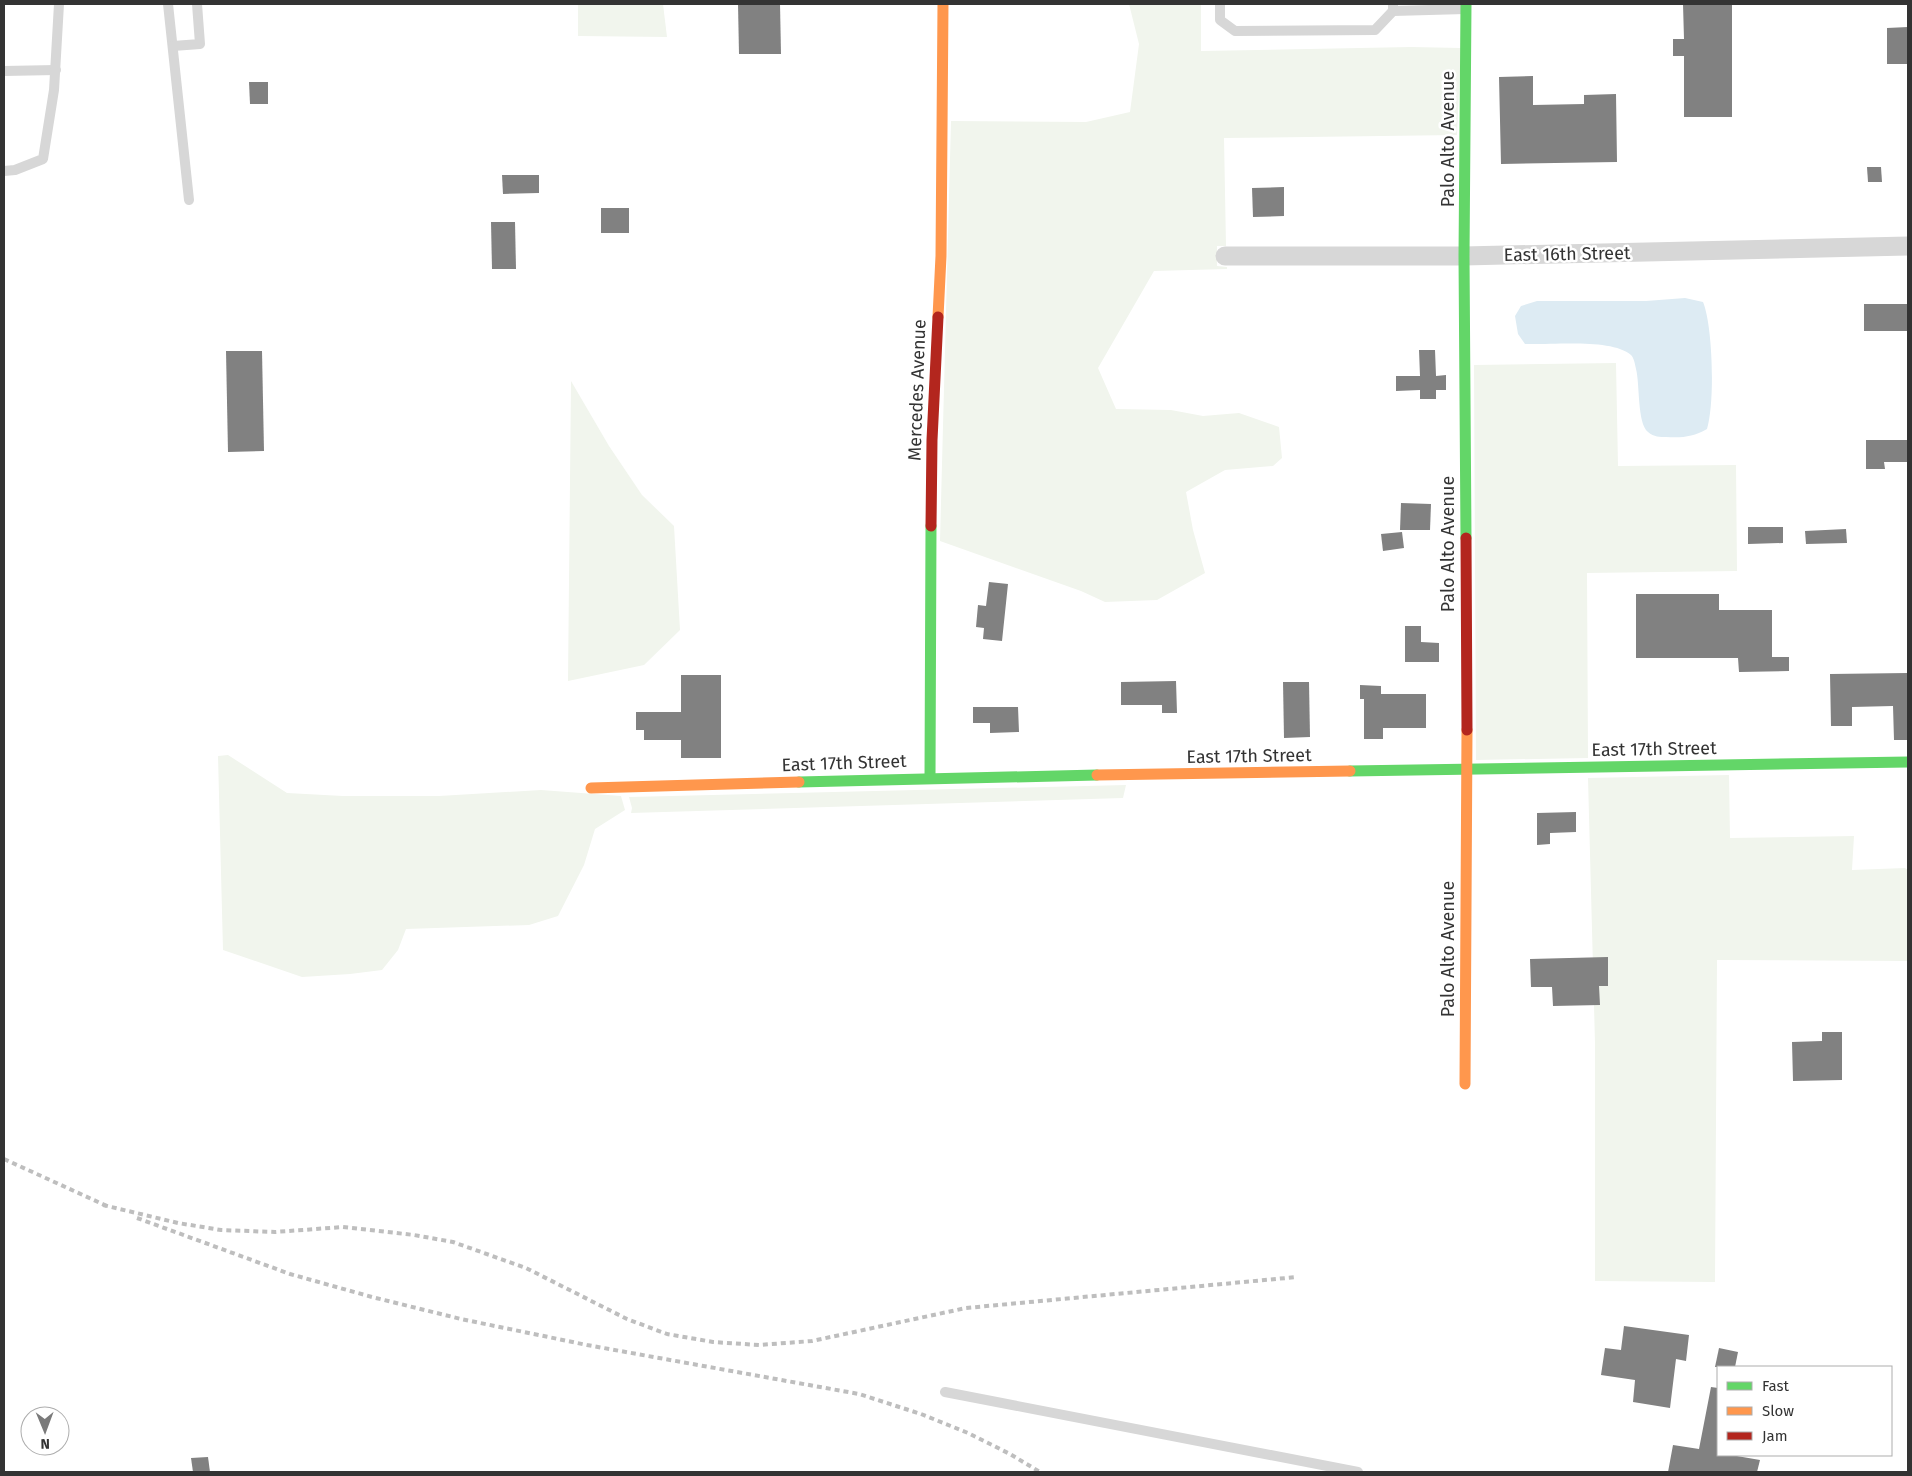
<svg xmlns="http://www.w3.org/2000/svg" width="1912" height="1476" font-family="'Fira Sans',sans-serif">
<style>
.green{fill:#f1f5ed}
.water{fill:#ddebf3}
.building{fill:#818181}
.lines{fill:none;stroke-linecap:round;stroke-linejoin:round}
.lane{stroke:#d7d7d7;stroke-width:10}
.street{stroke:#d7d7d7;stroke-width:19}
.fast{stroke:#63d668;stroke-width:11}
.slow{stroke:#ff974d;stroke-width:11}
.jam{stroke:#b3261e;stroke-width:11}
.rail{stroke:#bebebe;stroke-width:4;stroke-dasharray:5 4;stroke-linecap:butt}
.labels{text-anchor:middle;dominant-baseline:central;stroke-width:5;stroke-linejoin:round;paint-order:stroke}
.street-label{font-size:18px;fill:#333;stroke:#fff}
</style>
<rect width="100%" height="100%" fill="#fff"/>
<g class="green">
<path d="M578 4H663L667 37 578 36Z"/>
<path d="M1129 4H1201V51L1411 47 1461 48 1457 135 1224 138 1226 246H1217V266L1227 267V269L1154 271 1098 368 1116 409 1171 410 1203 416 1239 413 1279 427 1282 458 1273 466 1225 470 1186 492 1193 530 1205 573 1157 600 1105 602 1081 591 940 541 951 121 1086 122 1130 112 1139 44Z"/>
<path d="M1616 363 1618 466 1736 465 1737 571 1587 573 1588 758 1476 760 1474 365Z"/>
<path d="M571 381 609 446 642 495 674 526 680 630 644 665 568 681Z"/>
<path d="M228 755 287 793 343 796H439L541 790 621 796 625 810 595 829 584 865 558 916 529 925 406 929 398 950 382 970 350 974 302 977 223 950 218 756Z"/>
<path d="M1729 775 1730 838 1854 836 1852 870 1905 868 1908 870V961L1717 960 1715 1282 1595 1281V1043L1588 778Z"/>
<path d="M1126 785 1123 798 631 813 632 808 629 797Z"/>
</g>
<path class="water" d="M1685 298 1703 302C1713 326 1715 403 1707 429 1693 437 1682 438 1666 437 1660 437 1654 437 1648 432 1637 423 1640 384 1636 369 1635 364 1634 358 1631 355 1612 338 1552 345 1525 344L1518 334 1515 316 1521 306 1537 301H1646Z"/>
<g class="building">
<path d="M738 4H780L781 54H739Z"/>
<path d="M1683 4H1732V117H1684V56H1673V39H1684Z"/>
<path d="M1908 27V64H1887V28Z"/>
<path d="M1533 76V105L1584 104V95L1616 94 1617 162 1501 164 1499 77Z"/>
<path d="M249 82H268V104H250Z"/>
<path d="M1867 167H1881L1882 182H1868Z"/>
<path d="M502 175H539V193L503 194Z"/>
<path d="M1284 187V216L1253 217 1252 188Z"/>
<rect x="601" y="208" width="28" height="25"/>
<path d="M491 222H515L516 269H492Z"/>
<rect x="1864" y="304" width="44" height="27"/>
<path d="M1419 350H1435L1436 376 1446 375V390H1436V399H1420V390L1396 391V376H1420Z"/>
<path d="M226 351H262L264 451 228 452Z"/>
<path d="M1866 440H1908V462H1884L1885 469H1866Z"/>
<path d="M1401 503 1431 504 1430 530H1400Z"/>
<path d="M1748 527H1783V543L1748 544Z"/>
<path d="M1846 529 1847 543 1806 544 1805 531Z"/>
<path d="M1402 532 1404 548 1383 551 1381 534Z"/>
<path d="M989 582 1008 584 1002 641 983 639 984 628 976 627 978 605 986 606Z"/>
<path d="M1636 594H1719V610H1772V657H1789V671L1739 672 1738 658H1636Z"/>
<path d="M1405 626H1421V642L1439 643V662H1405Z"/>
<path d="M1908 673 1907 740H1894L1893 706 1852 707V726H1831L1830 674Z"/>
<path d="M681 675H721V758H681V740H644V730H636V712H681Z"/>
<path d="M1176 681 1177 713H1162V705H1121V682Z"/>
<path d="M1283 682H1309L1310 737 1284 738Z"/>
<path d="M1360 685 1381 686V694H1426V728H1383V739H1364V699H1360Z"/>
<path d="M973 707H1018L1019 732 990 733V723H973Z"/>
<path d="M1576 812V832L1550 833V844L1537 845V813Z"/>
<path d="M1608 957V986H1599L1600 1005 1553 1006 1552 987H1531L1530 959Z"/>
<path d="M1822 1032H1842V1080L1793 1081 1792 1042 1822 1041Z"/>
<path d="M1624 1326 1689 1335 1686 1361 1676 1359 1670 1408 1633 1402 1635 1380 1601 1375 1605 1348 1621 1350Z"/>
<path d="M1719 1348 1738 1352 1735 1367H1715Z"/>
<path d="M1711 1387 1718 1388V1455H1731L1760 1460 1757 1472H1668L1673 1445 1699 1449Z"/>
<path d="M208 1457 210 1472H193L191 1458Z"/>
</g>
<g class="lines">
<g class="lane">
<path d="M168 4 189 200"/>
<path d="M1220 4V20L1235 31 1375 30 1393 11V4"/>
<path d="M1393 11 1465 9"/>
<path d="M173 46 200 44 197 4"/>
<path d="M4 71 56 70"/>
<path d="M4 171 15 170 43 159 54 90 59 4"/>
<path d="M945 1392 1358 1472"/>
</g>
<path class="street" d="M1225 256H1464L1908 246"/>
<g class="fast">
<path d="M1466 538 1464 256 1466 4"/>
<path d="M1350 771 1908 762"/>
<path d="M930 778 931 526"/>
<path d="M799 782 1097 775"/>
</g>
<g class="slow">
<path d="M938 317 941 256 943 4"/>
<path d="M1097 775 1350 771"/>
<path d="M591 788 799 782"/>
<path d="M1465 1084 1467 730"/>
</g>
<g class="jam">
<path d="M931 526 932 440 938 317"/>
<path d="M1466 538 1467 730"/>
</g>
<g class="rail">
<path d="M4 1159 109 1207"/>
<path d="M103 1205 178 1223 221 1230 275 1232 343 1227 414 1235 453 1242 526 1268 627 1319 667 1334 713 1342 759 1345 812 1341 966 1308 1297 1277"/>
<path d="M137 1218 290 1274 372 1297 461 1319 587 1345 859 1394 921 1414 968 1433 1010 1454 1040 1472"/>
</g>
</g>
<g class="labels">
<g class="street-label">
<text transform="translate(1448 139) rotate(-90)">Palo Alto Avenue</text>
<text transform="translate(1567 254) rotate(-1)">East 16th Street</text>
<text transform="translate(917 390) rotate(-88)">Mercedes Avenue</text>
<text transform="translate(1448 544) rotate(-90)">Palo Alto Avenue</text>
<text transform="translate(1654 749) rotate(-1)">East 17th Street</text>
<text transform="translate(1249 756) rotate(-1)">East 17th Street</text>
<text transform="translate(844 763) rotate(-2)">East 17th Street</text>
<text transform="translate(1448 949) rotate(-90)">Palo Alto Avenue</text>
</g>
</g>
<rect width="1912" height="1476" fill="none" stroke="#333333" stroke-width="10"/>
<rect x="1717" y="1366" width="175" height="90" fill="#ffffff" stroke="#adadad"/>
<rect x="1727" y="1382" width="25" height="8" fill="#63d668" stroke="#adadad"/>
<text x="1762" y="1391" font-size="15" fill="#333333">Fast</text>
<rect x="1727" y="1407" width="25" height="8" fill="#ff974d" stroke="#adadad"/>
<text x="1762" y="1416" font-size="15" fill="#333333">Slow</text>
<rect x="1727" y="1432" width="25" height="8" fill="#b3261e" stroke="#adadad"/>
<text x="1762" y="1441" font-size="15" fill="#333333">Jam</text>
<g transform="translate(45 1431) rotate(179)"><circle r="24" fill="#ffffff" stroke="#adadad"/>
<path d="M0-4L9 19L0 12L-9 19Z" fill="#7a7a7a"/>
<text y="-8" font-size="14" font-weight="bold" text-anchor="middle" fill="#333333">N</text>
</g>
</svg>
